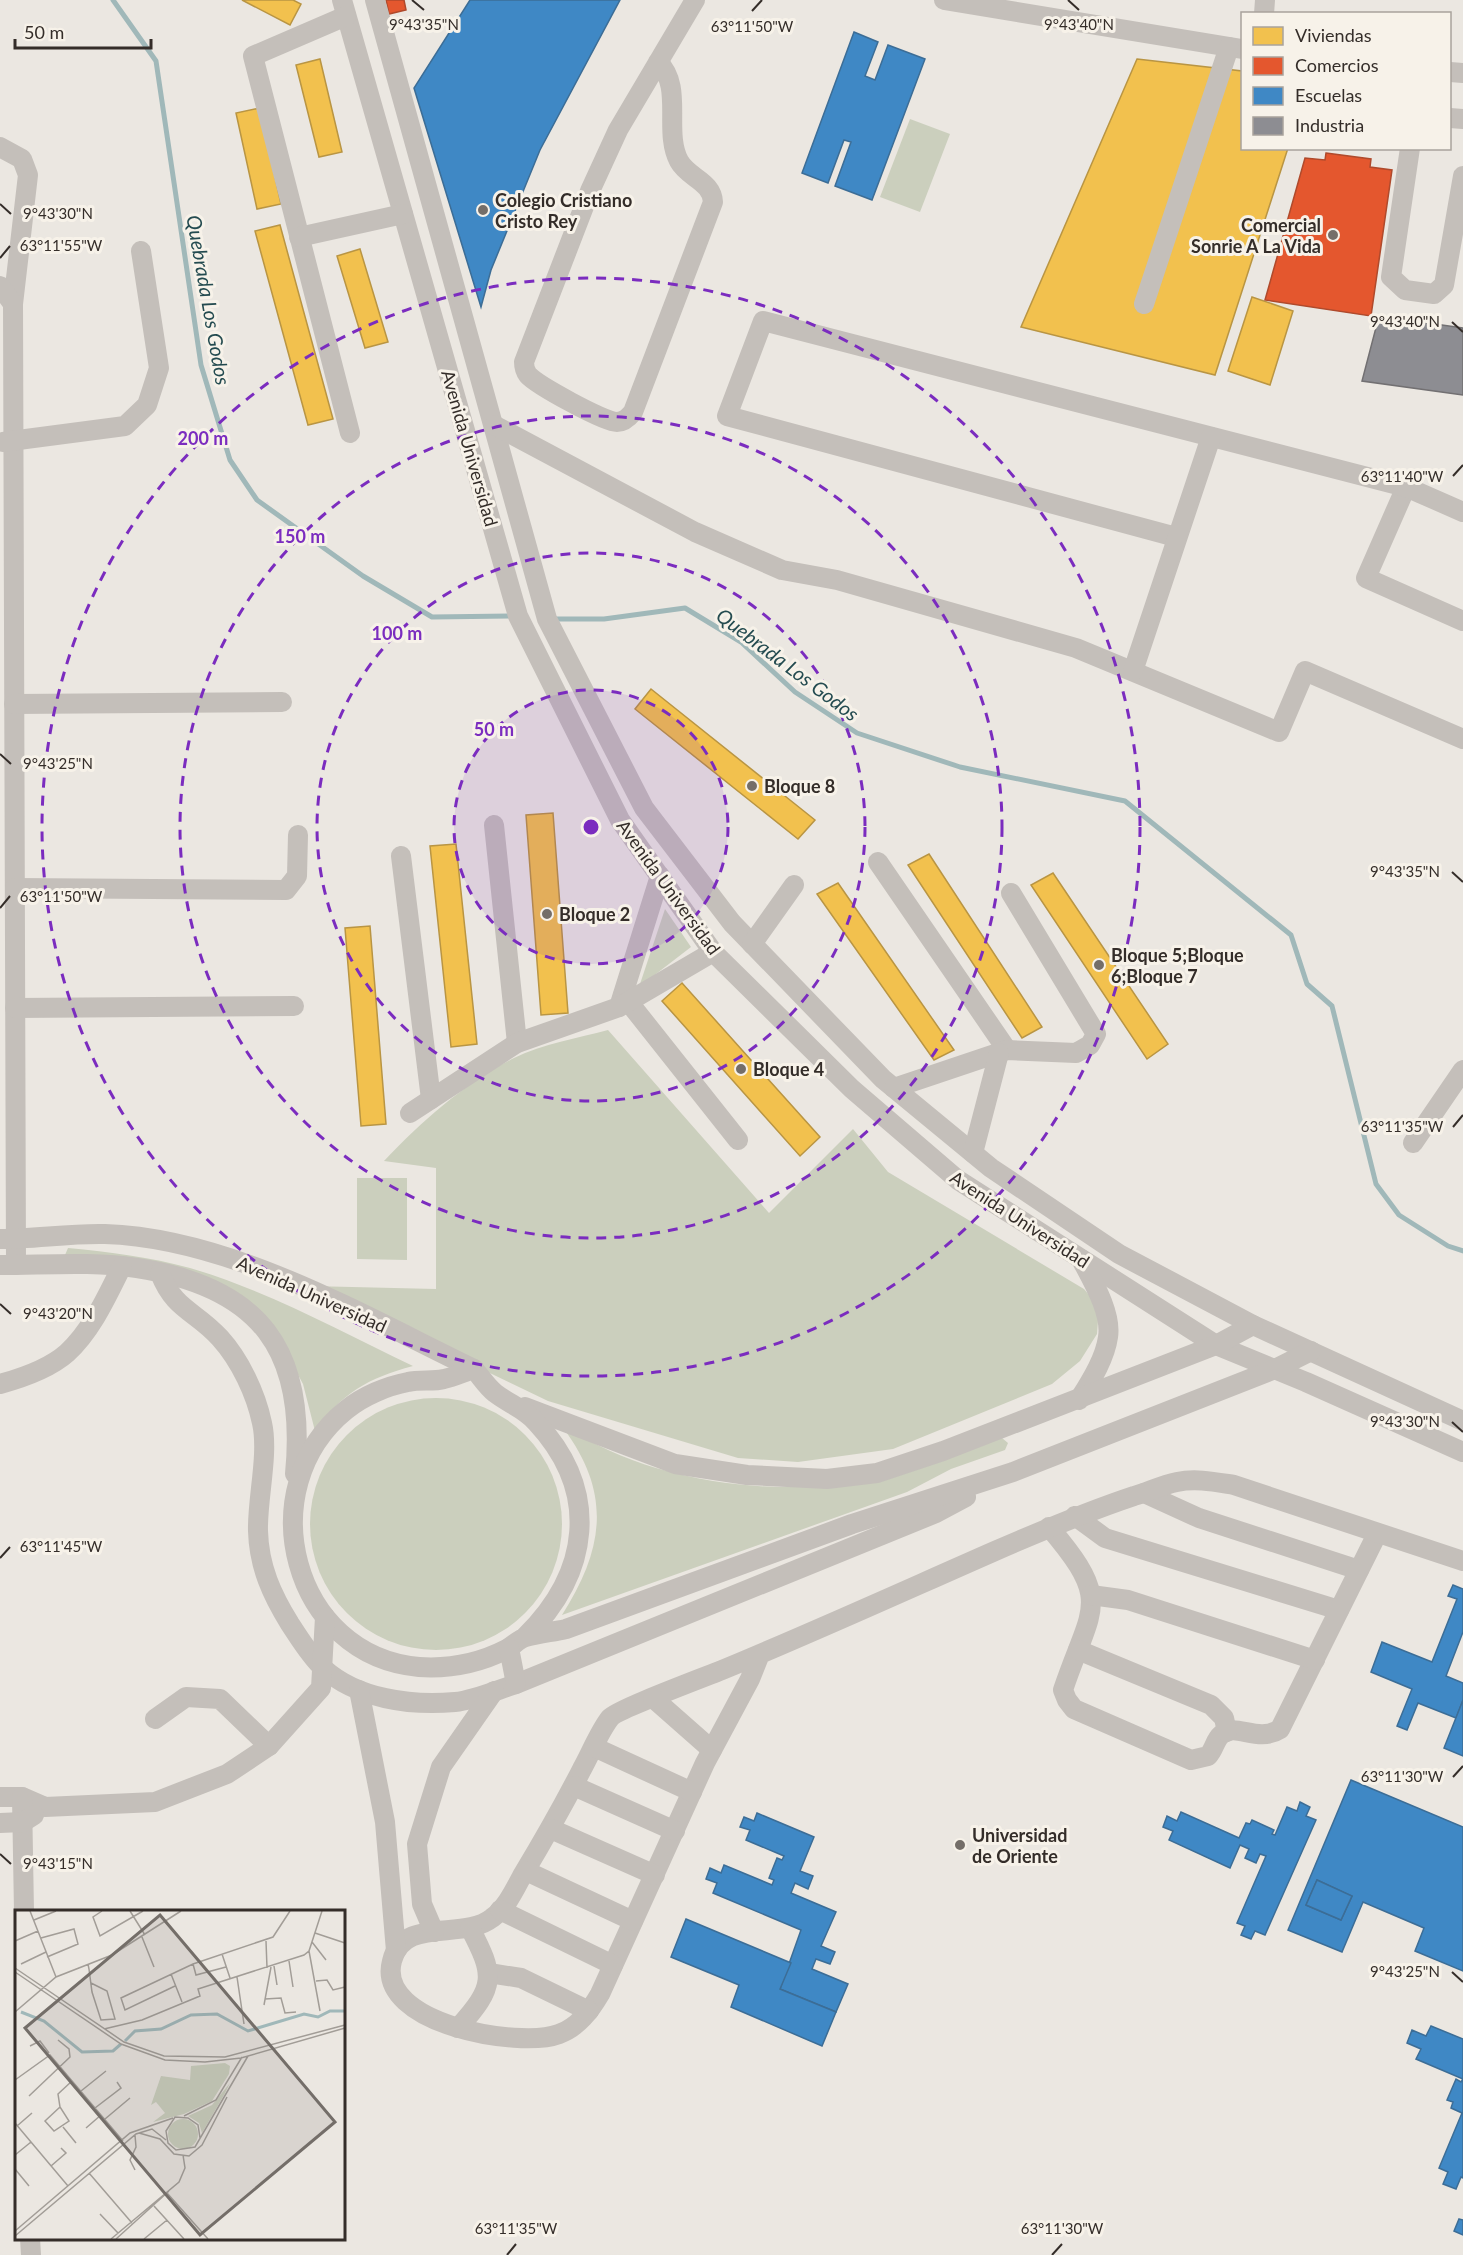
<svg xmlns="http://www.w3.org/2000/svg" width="1463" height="2255" font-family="Lato,sans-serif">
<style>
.green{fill:#cbcfbd}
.homes{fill:#f2c14e;stroke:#b99543;stroke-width:1.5}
.shops{fill:#e4572e;stroke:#af4a2c;stroke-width:1.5}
.schools{fill:#3f88c5;stroke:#3c6d96;stroke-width:1.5;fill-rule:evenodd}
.industry{fill:#8d8d92;stroke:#727072;stroke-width:1.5}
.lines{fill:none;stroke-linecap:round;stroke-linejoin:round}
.stream{stroke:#a0b8b9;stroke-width:5}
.minor{stroke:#c4bfba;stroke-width:20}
.ticks{fill:none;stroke:#342d29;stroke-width:2}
.ring{fill:none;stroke:#7b2cbf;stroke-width:3;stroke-dasharray:10 8}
.poi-dot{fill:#746e69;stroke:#f7f2e9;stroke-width:2}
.labels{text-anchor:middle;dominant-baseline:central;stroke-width:6;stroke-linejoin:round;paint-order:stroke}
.poi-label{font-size:18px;font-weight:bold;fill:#342d29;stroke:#f7f2e9;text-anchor:start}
.street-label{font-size:18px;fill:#342d29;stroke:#f7f2e9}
.water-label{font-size:20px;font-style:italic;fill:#244b50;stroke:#f7f2e9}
.inset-river{fill:none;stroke:#a0b8b9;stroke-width:3}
.inset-road{fill:none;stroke:#a29d97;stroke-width:1.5}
.view{fill:#746e69;fill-opacity:0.15;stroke:#746e69;stroke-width:3}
.inset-edge{fill:none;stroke:#342d29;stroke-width:3}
.ticks-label{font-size:15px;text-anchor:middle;fill:#342d29;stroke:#f7f2e9;stroke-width:6;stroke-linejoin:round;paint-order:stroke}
.centre{fill:#7b2cbf;stroke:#f7f2e9;stroke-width:3}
.ring-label{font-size:18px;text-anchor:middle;font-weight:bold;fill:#7b2cbf;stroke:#f7f2e9;stroke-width:6;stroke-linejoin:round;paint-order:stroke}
</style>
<rect width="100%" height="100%" fill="#ebe7e1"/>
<g class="green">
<path d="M910 119 950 134 920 212 880 197Z"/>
<path d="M665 909 691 947 639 987Z"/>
<path d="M608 1030 769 1213 853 1129 888 1172 1084 1289 1099 1307 1097 1334 1080 1361 1052 1384 893 1449 798 1462 738 1458 548 1401 310 1286 436 1289V1168L384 1161C422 1121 465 1083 514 1058 543 1044 578 1038 608 1030Z"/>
<path d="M357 1178H407V1260L357 1259Z"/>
<path d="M68 1248C110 1252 150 1257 190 1268 268 1291 340 1331 413 1366 368 1378 342 1393 315 1431L303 1384 288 1356 266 1328 186 1279 65 1255Z"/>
<circle cx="436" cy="1524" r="126"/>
<path d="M564 1429C594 1443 624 1459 656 1468 783 1504 882 1486 1002 1438L1008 1443 1005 1450 951 1469 907 1492 562 1615C604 1549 612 1494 564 1429Z"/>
</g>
<g class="homes">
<path d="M242 0H293L301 4 290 25Z"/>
<path d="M320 59 342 152 319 157 296 65Z"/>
<path d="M1137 59 1242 71V148H1288L1215 375 1021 327Z"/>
<path d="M260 108 281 204 257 209 236 113Z"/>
<path d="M280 225 333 419 308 425 255 231Z"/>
<path d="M360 249 388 342 365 348 337 256Z"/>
<path d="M1252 297 1293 311 1270 385 1228 371Z"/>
<path d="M651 689 815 820 798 839 635 709Z"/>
<path d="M553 813 568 1013 541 1015 526 815Z"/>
<path d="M456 844 477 1044 451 1047 430 846Z"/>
<path d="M929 854 1042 1027 1022 1038 908 865Z"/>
<path d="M1053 873 1168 1044 1147 1059 1031 885Z"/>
<path d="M838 883 954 1050 934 1060 817 894Z"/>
<path d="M370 926 386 1124 361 1126 345 928Z"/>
<path d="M682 983 820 1137 800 1156 662 1001Z"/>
</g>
<g class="shops">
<path d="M386 0H404L406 10 389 14Z"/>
<path d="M1326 153 1371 159 1370 167 1392 170 1371 316 1265 300 1305 158 1325 160Z"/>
</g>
<g class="schools">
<path d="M470 0H620L540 150 491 270 481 307 414 88Z"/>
<path d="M854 32 878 42 865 76 875 80 888 45 925 59 872 200 835 186 851 142 844 140 828 183 802 173Z"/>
<path d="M1453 1585 1463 1589V1632L1446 1676 1463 1683V1700L1456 1718 1418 1703 1407 1730 1397 1726 1412 1689 1371 1672 1382 1642 1432 1662 1457 1599 1448 1596Z"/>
<path d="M1463 1700V1756L1444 1748Z"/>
<path d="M1351 1780 1463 1827V1971L1415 1951 1424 1928 1363 1902 1342 1952 1288 1930ZM1317 1880 1352 1896 1341 1920 1306 1905Z"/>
<path d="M1300 1802 1310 1807 1306 1816 1316 1820 1265 1935 1255 1931 1251 1939 1241 1935 1245 1926 1237 1923 1266 1856 1260 1854 1256 1863 1245 1858 1249 1849 1240 1845 1230 1868 1169 1840 1173 1831 1163 1827 1167 1816 1177 1821 1181 1812 1239 1838 1246 1823 1250 1824 1252 1820 1274 1830 1272 1834 1275 1835 1287 1807 1297 1811Z"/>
<path d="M757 1813 814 1837 800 1871 813 1876 808 1889 795 1883 791 1893 836 1912 821 1946 835 1952 830 1964 816 1959 812 1969 848 1984 836 2012 780 1989 801 1930 713 1893 717 1883 706 1879 710 1868 721 1873 724 1865 772 1885 774 1880 769 1878 777 1858 782 1860 784 1856 746 1840 750 1830 740 1827 744 1817 754 1821Z"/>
<path d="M1317 1880 1352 1896 1341 1920 1306 1905Z"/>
<path d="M686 1919 791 1963 780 1989 836 2012 822 2046 731 2007 739 1985 671 1957Z"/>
<path d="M1431 2026 1463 2039V2178L1461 2177 1456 2189 1443 2184 1448 2172 1439 2168 1462 2113 1451 2108 1453 2102 1447 2100 1456 2079 1461 2082 1463 2079 1416 2059 1421 2049 1407 2043 1412 2030 1426 2036Z"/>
<path d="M1459 2219 1463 2220V2235L1454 2231Z"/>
</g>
<path class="industry" d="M1379 316 1463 328V395L1362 381Z"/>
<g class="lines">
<g class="stream">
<path d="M113 0 156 61 201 365 230 460 257 500 363 576 432 617 515 616"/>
<path d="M551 619H604L685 608 741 642 795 692 857 733 960 767 1125 801 1291 935 1307 984 1332 1006 1376 1184 1399 1215 1448 1246 1463 1251"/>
</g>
<g class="minor">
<path d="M342 0 518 616 620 820 713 952 852 1089 958 1180 1216 1345 1306 1382 1463 1452"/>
<path d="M375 0 547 619 644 808 732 923 883 1079 991 1168 1119 1254 1253 1325 1463 1421"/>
<path d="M944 0 1242 49"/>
<path d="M1264 14 1265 0"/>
<path d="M346 16 253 56 350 433"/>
<path d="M658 62C684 87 663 131 679 161 688 178 712 181 713 202L633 412C629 417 624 422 617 422 604 422 537 385 528 375 525 371 524 367 524 362L590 191 618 130 695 0"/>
<path d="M1450 72 1463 73"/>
<path d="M1450 118 1463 119"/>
<path d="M0 147 22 159 28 175 13 304"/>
<path d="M1410 148 1391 277 1405 290 1434 294 1444 285 1463 176"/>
<path d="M299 237 403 214"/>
<path d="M0 286 13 304 16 1265"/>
<path d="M1144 304 1229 47"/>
<path d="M494 425 695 532 782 570 837 580 1076 648 1279 732 1305 671 1463 739"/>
<path d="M3 442 125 426 147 405 159 368 141 251"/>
<path d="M1406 487 1366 578 1463 621"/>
<path d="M1176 537 727 416 763 321 1406 487 1463 512"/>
<path d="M1133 671 1211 437"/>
<path d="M14 704 282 702"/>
<path d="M494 825 517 1043"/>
<path d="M401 856 431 1099"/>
<path d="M878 862 1007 1050"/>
<path d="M15 888 286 890 297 876 298 835"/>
<path d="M752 944 794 885"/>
<path d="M623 995 738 1140"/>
<path d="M619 1007 660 876"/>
<path d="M15 1008 294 1006"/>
<path d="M894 1088 1007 1050 1076 1053 1090 1045 1096 1034 1011 893"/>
<path d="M410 1113 517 1043 619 1007 713 952"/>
<path d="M1413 1143 1463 1070"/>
<path d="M973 1153 999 1053"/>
<path d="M0 1239C35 1239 70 1233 105 1234 231 1238 362 1315 474 1369"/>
<path d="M0 1265C45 1265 93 1261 137 1268 261 1287 307 1351 295 1474"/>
<path d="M160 1273C174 1310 196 1311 220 1338 240 1360 256 1394 262 1423 269 1454 257 1499 258 1531 259 1567 272 1595 290 1624 300 1639 310 1656 323 1668 357 1699 411 1706 455 1702 475 1700 497 1690 516 1684L936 1513 966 1497"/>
<path d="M0 1384C22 1378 50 1368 67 1353 92 1330 107 1296 122 1266"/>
<path d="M1079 1400C1090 1382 1105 1359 1108 1337 1112 1313 1092 1280 1081 1259"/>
<path d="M525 1407 675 1464 747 1475 827 1479 877 1473 943 1451 1216 1345 1253 1325"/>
<path d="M1144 1493 1199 1518 1359 1570"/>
<path d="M1075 1516 1105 1538 1339 1610"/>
<path d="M1049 1527C1114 1603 1091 1606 1063 1690L1067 1700 1074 1709 1191 1760 1208 1756C1214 1750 1215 1740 1221 1735 1235 1721 1257 1744 1280 1729L1377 1534"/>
<path d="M1091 1595 1128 1600 1315 1660"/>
<path d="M525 1637C590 1573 601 1492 536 1422 525 1409 509 1404 495 1393 487 1387 481 1377 474 1369 464 1372 454 1377 444 1379 433 1382 420 1379 408 1382 387 1386 363 1396 346 1410 249 1488 292 1656 419 1667 450 1669 480 1663 507 1649 514 1645 519 1639 526 1637 539 1633 554 1632 566 1629L852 1524 1013 1472 1275 1369 1311 1351"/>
<path d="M509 1648 516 1684"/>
<path d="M1078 1650 1211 1705 1224 1718 1227 1732"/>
<path d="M760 1654 750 1679 705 1763 600 1994C590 2011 578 2027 559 2034 520 2049 375 2024 392 1961 403 1916 463 1941 492 1918 506 1908 514 1891 522 1876 543 1841 563 1806 582 1769 591 1753 599 1732 610 1718 616 1710 705 1677 722 1670 814 1632 904 1591 995 1551 1041 1531 1086 1512 1134 1496 1148 1492 1162 1485 1177 1482 1196 1478 1215 1482 1234 1485L1463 1561"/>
<path d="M359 1690 385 1822 396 1951"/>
<path d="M653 1698 712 1750"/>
<path d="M155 1719 186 1697 220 1699 269 1746"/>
<path d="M594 1747 692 1792"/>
<path d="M574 1786 675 1831"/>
<path d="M0 1797H22L45 1807 155 1802 227 1774 269 1746 321 1688 325 1617"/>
<path d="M22 1797 24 1912"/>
<path d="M0 1823 23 1822 34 1815"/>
<path d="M551 1829 655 1875"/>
<path d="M526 1871 633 1921"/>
<path d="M500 1910 613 1965"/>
<path d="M434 1932 422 1904 417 1844 441 1767 494 1691"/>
<path d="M489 1973 521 1978 589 2011"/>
<path d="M458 2028C496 1986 495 1976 470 1928"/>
<path d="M30 2238 31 2255"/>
</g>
</g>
<path class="ticks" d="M412 0 424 10M1068 0 1079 10M752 11 762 0M0 204 11 214M0 258 10 246M1452 322 1463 332M1453 476 1463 465M0 754 11 764M1452 872 1463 882M0 908 10 896M1453 1127 1463 1115M0 1304 11 1314M1452 1422 1463 1432M0 1558 10 1547M1453 1777 1463 1766M0 1854 11 1864M1452 1972 1463 1982M507 2255 516 2244M1052 2255 1062 2244"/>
<circle cx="591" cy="827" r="137" fill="#7b2cbf" fill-opacity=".12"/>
<g class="ring">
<circle cx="591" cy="827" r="137"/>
<circle cx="591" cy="827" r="274"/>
<circle cx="591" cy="827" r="411"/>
<circle cx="591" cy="827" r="549"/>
</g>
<g class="poi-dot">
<circle cx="483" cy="210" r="6"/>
<circle cx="1333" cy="235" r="6"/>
<circle cx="752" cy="786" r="6"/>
<circle cx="547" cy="914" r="6"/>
<circle cx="1099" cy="965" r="6"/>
<circle cx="741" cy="1069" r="6"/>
<circle cx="960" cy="1845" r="6"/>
</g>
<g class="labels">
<g class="poi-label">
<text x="495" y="200">Colegio Cristiano<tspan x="495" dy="21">Cristo Rey</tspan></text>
<text x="1321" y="225" text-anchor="end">Comercial<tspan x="1321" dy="21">Sonrie A La Vida</tspan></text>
<text x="764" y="786">Bloque 8</text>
<text x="559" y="914">Bloque 2</text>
<text x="1111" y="955">Bloque 5;Bloque<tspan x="1111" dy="21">6;Bloque 7</tspan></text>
<text x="753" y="1069">Bloque 4</text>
<text x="972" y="1835">Universidad<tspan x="972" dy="21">de Oriente</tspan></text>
</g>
<g class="street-label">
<text transform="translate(470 448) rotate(74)">Avenida Universidad</text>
<text transform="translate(669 887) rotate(54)">Avenida Universidad</text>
<text transform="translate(1020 1219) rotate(33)">Avenida Universidad</text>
<text transform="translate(312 1294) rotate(24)">Avenida Universidad</text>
</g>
<g class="water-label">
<text transform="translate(209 300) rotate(80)">Quebrada Los Godos</text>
<text transform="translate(788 664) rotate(37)">Quebrada Los Godos</text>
</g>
</g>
<g transform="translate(15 1910)">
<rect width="330" height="330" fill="#ebe7e1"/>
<path d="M210 153 215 156 214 164 197 191 169 204 138 212 150 203 141 192 136 195 146 166 175 170 176 156ZM215 173 209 185 187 223 184 213 173 206 197 195ZM153 224a15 15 0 1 1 30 0a15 15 0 1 1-30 0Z" fill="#cbcfbd"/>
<path class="inset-river" d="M6 102 29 111 67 142 98 141 106 134M110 131 120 121 146 119 176 105 202 104 233 121 289 104 303 107 315 101H330"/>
<path class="inset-road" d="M15 1 41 67M87 1 78 7 85 26 128 1M115 1 130 25M19 10 41 1M300 23 330 33M127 27 139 57M26 28 59 19 63 34 32 47M0 31 23 21M251 31 252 58M297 32 311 50M294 41 305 101M207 44 215 68M274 51 278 77M6 54 31 42M73 54 74 59 77 82 86 110 100 109 92 81 76 73M178 54 181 65 211 57M259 56 262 75M0 58 109 132 149 146 210 147 330 115M0 62 106 134 150 150 190 152 226 148 330 118M156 64 167 92M222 67 229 114M301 71 312 70 318 80 330 77M160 76 110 100 106 88 178 54 258 27 275 1M250 89 266 88 270 103 281 102M249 95 256 57M0 102 41 67 97 45 166 1M89 119 127 110 185 86 183 79 289 45 294 41 307 1M15 136 25 131 34 143M0 170 35 145 108 231M66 181 91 161M14 186 55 147 54 139 43 130M45 197 30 211 39 221 54 211 45 197 43 184 57 171M80 198 106 178 102 172M169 206 201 190 227 147M90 209 115 188M0 213 53 276M2 216 17 203M48 217 61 233M71 218 86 205M124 223 145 229 159 244 174 246 187 235 212 187M120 225 121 237 115 250 120 260M185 228 183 215 173 208 160 207 151 221 153 233 161 240 180 237 233 146M0 245 16 232M36 256 51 243 46 238M0 259 14 276M74 263 117 313M152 283 193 329M139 296 169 329M85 304 103 323M0 321 115 223 158 208M0 326 121 224 137 219 151 230M96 329 164 272 170 258 168 245M101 329 154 281M129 329 152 310"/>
<path class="view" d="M145 5 320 212 185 325 10 118Z"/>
<rect width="330" height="330" class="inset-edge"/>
</g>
<g class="ticks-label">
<text x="424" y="30">9°43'35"N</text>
<text x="1079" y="30">9°43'40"N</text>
<text x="752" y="32">63°11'50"W</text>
<text x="58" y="219">9°43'30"N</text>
<text x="61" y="251">63°11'55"W</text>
<text x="1405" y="327">9°43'40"N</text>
<text x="1402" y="482">63°11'40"W</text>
<text x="58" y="769">9°43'25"N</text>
<text x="1405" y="877">9°43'35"N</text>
<text x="61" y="902">63°11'50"W</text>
<text x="1402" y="1132">63°11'35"W</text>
<text x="58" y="1319">9°43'20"N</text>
<text x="1405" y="1427">9°43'30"N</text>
<text x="61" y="1552">63°11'45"W</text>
<text x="1402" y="1782">63°11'30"W</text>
<text x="58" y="1869">9°43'15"N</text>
<text x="1405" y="1977">9°43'25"N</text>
<text x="516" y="2234">63°11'35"W</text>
<text x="1062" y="2234">63°11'30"W</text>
</g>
<circle cx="591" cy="827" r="9" class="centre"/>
<g class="ring-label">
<text x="203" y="445">200 m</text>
<text x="300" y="543">150 m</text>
<text x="397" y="640">100 m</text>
<text x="494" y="736">50 m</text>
</g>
<rect x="1241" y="12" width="210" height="138" fill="#f7f2e9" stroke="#a9a39c" stroke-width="1.5"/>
<rect x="1253" y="27" width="30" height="18" fill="#f2c14e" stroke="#a9a39c" stroke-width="1.5"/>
<text x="1295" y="42" font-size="18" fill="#342d29">Viviendas</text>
<rect x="1253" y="57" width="30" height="18" fill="#e4572e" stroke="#a9a39c" stroke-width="1.5"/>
<text x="1295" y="72" font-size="18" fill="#342d29">Comercios</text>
<rect x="1253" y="87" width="30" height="18" fill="#3f88c5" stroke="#a9a39c" stroke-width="1.5"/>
<text x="1295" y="102" font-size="18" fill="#342d29">Escuelas</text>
<rect x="1253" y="117" width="30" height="18" fill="#8d8d92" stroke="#a9a39c" stroke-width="1.5"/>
<text x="1295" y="132" font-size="18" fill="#342d29">Industria</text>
<path d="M15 39v9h136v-9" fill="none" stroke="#342d29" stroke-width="3"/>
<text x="24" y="39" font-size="18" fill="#342d29" stroke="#f7f2e9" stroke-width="4.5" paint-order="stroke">50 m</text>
</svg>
